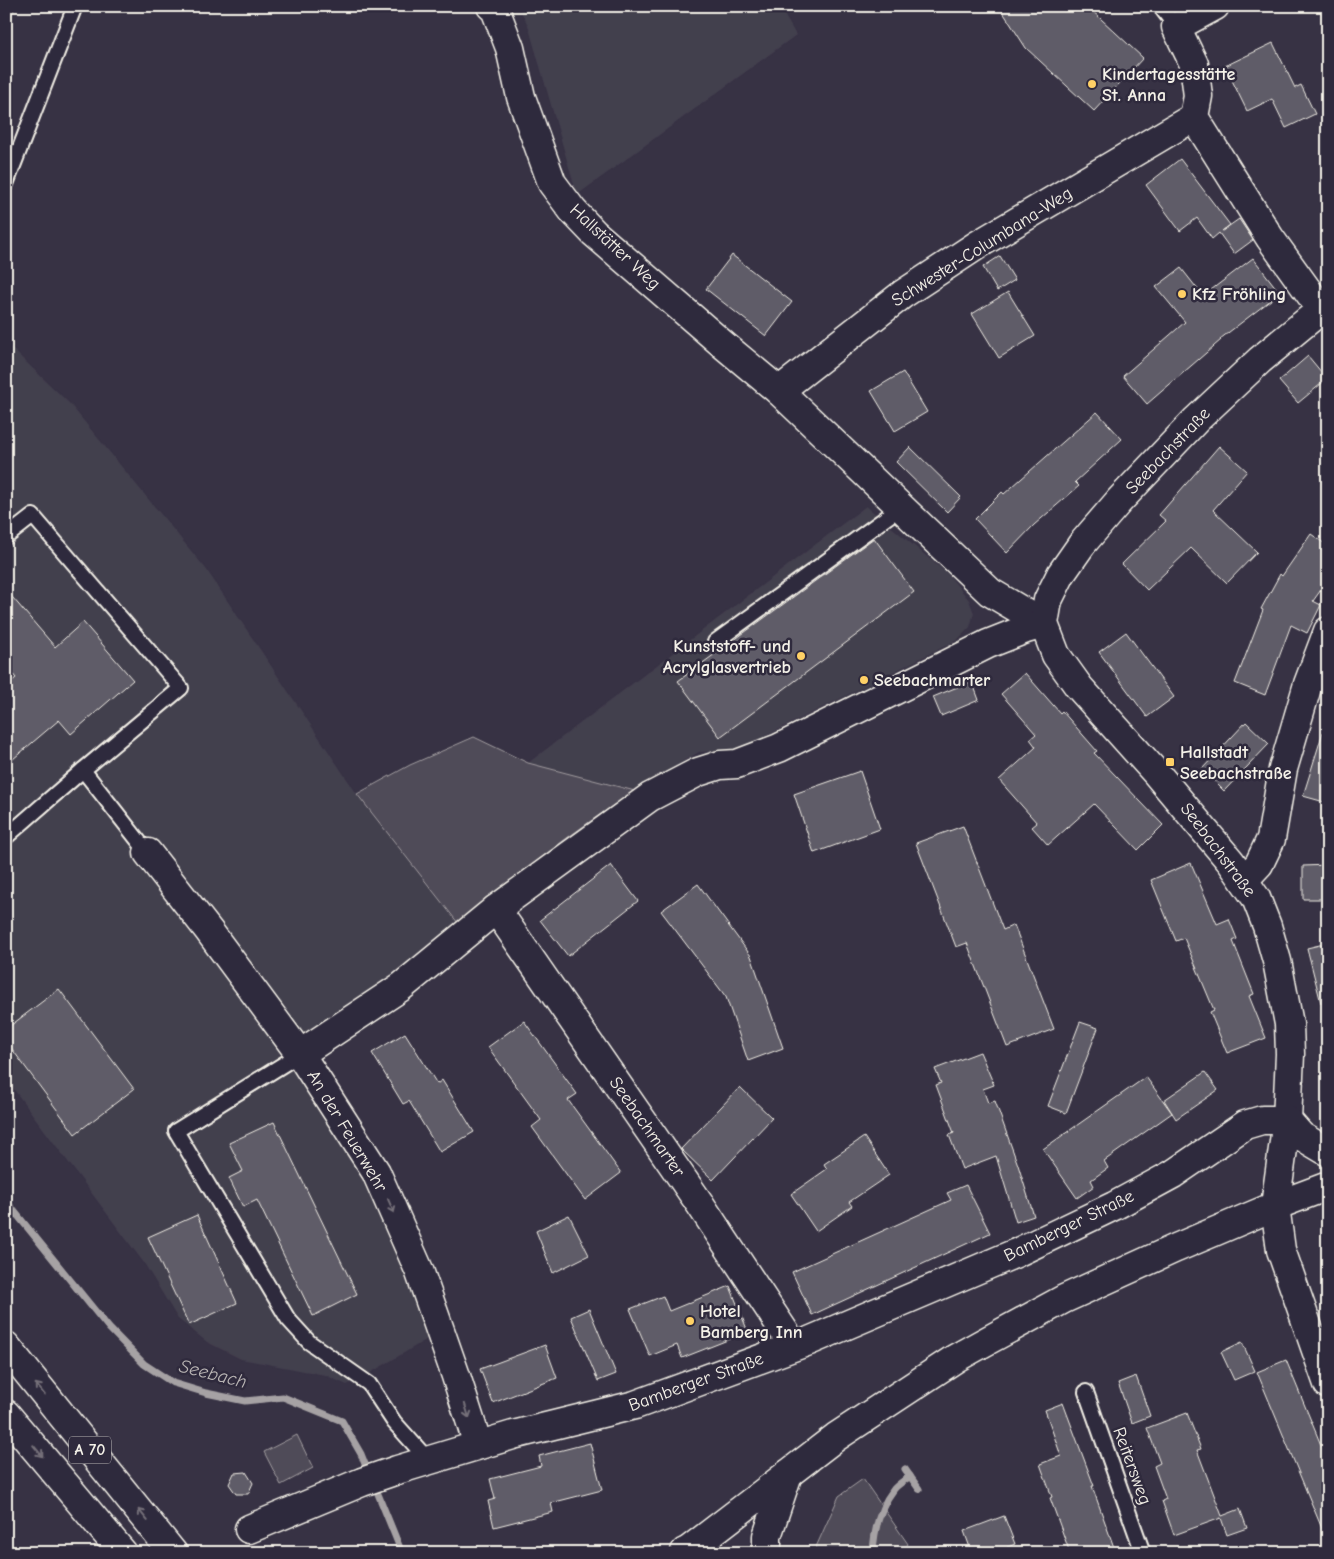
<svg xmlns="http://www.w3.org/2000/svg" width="1334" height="1559" font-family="'Comic Neue',sans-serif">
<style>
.built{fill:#433f4e}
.green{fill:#504b59;stroke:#a29ea0}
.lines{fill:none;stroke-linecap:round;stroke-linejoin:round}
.stream{stroke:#a6a2a4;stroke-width:7}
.building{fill:#5f5c67;stroke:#f4f1e8}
.lane-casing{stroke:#f4f1e8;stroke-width:18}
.street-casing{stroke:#f4f1e8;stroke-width:31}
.secondary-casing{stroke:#f4f1e8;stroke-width:31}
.highway-casing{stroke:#f4f1e8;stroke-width:31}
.lane{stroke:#2f2a3d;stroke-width:14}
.street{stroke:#2f2a3d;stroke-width:28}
.secondary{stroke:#2f2a3d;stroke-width:28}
.highway{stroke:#2f2a3d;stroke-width:28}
.oneway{stroke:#747079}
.poi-dot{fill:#ffd166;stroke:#2f2a3d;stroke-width:2}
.labels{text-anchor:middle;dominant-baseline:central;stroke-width:5;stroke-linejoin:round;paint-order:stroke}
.shield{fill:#2f2a3d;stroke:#b9b5b5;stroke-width:1}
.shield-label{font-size:16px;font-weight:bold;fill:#f4f1e8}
.poi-label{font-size:18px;font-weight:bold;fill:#f4f1e8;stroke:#2f2a3d;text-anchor:start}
.street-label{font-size:18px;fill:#f4f1e8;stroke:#2f2a3d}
.water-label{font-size:19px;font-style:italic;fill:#bab6b5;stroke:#2f2a3d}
</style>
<rect width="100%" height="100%" fill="#373244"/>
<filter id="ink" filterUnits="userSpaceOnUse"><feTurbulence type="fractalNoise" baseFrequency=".02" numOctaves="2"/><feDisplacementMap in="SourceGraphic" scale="10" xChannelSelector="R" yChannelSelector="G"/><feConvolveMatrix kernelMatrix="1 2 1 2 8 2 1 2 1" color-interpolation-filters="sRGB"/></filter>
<g filter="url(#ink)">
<g class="built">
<path d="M518 6H779L796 35 577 195 528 25Z"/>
<path d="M6 343 69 403 206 569 357 794 458 923 381 988 279 1053 335 1128 369 1187 400 1255 429 1338 372 1372 347 1385 325 1375 241 1359 207 1342 178 1319 144 1263 6 1079Z"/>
<path d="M866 506 948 574 969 600 974 613 970 627 957 640 750 744 725 751 699 752 635 791 528 763Z"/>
</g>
<g class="green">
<path d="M474 737 528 763 635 791C573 831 515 877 458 923L357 794 410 765Z"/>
<path d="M297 1435 313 1468 281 1485 264 1452Z"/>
<path d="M863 1479 908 1544 902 1553H817L816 1547 839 1496Z"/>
</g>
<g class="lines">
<g class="stream">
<path d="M6 22 12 6"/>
<path d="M6 1201 109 1328 144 1364 173 1383 206 1393 245 1401 283 1397 342 1421 361 1454 369 1474"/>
<path d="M905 1469 919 1489"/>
<path d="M374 1484 402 1553"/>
<path d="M873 1553C874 1530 880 1507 894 1489 898 1484 905 1480 910 1476"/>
</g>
</g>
<g class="building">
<path d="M999 6H1087L1143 58 1094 111 1026 48Z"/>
<path d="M1273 43 1295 88 1301 85 1315 114 1286 128 1272 99 1247 111 1225 66Z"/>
<path d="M1180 159 1230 225 1222 231 1239 219 1253 240 1234 254 1219 233 1212 239 1197 218 1180 231 1146 185Z"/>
<path d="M732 255 792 302 766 336 706 289Z"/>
<path d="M1000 256 1015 280 997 291 983 267Z"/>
<path d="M1253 258 1280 293 1220 339 1221 340 1147 404 1123 376 1185 322 1156 287 1181 268 1203 296Z"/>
<path d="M1008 292 1035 336 999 358 972 314Z"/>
<path d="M1308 356 1327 379 1298 403 1279 381Z"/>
<path d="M903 372 927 412 895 431 871 391Z"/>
<path d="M1097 412 1122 439 1075 482 1079 486 1034 525 1007 553 975 519 1002 492 1004 494Z"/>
<path d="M1219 446 1247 471 1213 510 1257 552 1227 583 1191 548 1147 590 1122 564 1166 521 1159 515Z"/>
<path d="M910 447 961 497 947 512 896 462Z"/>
<path d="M1311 534 1328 546V580L1313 601 1321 605 1307 633 1291 625 1265 695 1235 683 1263 610 1261 609 1280 574 1282 576Z"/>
<path d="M874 538 914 592 720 737 678 681Z"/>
<path d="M6 590 55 647 83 622 133 680 71 734 59 720 6 765V686L16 678 6 666Z"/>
<path d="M1126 632 1174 697 1147 717 1099 652Z"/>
<path d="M1025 673 1060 713 1062 711 1097 751 1094 753 1163 825 1138 850 1094 804 1048 845 1032 827 1037 823 999 780 1036 747 1030 739 1036 734 1001 694Z"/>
<path d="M972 681 979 700 941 716 933 697Z"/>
<path d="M1246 722 1269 744 1224 791 1202 769Z"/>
<path d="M1323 732H1328V803L1303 796Z"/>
<path d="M860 771 880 829 814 853 794 794Z"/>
<path d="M963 826 1003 930 1014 925 1054 1029 1007 1047 967 943 956 947 916 843Z"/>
<path d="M1191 863 1217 924 1229 919 1237 939 1233 941 1254 994 1249 996 1266 1038 1227 1053 1210 1012 1214 1010 1184 938 1176 941 1151 880Z"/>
<path d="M611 865 638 901 568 956 540 920Z"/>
<path d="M1328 865V899H1303V866Z"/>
<path d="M698 884 751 956 783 1048 748 1061 726 997 661 911Z"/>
<path d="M1328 943V1002L1321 1003 1307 948Z"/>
<path d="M59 989 134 1089 75 1134 6 1041V1029Z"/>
<path d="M524 1021 577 1094 568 1100 621 1173 585 1200 532 1127 541 1120 488 1047Z"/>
<path d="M1080 1022 1098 1028 1066 1113 1048 1106Z"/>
<path d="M405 1033 437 1084 442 1080 474 1132 440 1152 409 1101 403 1104 372 1053Z"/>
<path d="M980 1052 994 1085 983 1089 988 1103 995 1101 1018 1165 1034 1216 1016 1222 996 1156 962 1169 949 1135 954 1133 936 1085 941 1083 935 1069Z"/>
<path d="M1205 1072 1218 1090 1176 1119 1164 1100Z"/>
<path d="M1146 1077 1172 1113 1104 1161 1108 1168 1091 1180 1094 1186 1077 1198 1043 1149Z"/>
<path d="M740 1087 772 1118 713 1180 681 1149Z"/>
<path d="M274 1122 357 1294 313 1316 257 1200 243 1207 229 1178 243 1171 229 1143Z"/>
<path d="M864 1137 889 1175 849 1202 852 1206 816 1231 791 1194 827 1169 824 1164Z"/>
<path d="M966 1185 990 1233 812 1315 792 1272 951 1200 947 1193Z"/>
<path d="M197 1215 237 1303 189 1325 148 1237Z"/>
<path d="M569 1215 589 1255 553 1273 536 1231Z"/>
<path d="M730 1286 748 1332 682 1358 677 1345 650 1356 630 1309 663 1296 669 1311Z"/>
<path d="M589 1309 616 1374 598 1381 571 1317Z"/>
<path d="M1242 1342 1255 1371 1234 1380 1221 1352Z"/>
<path d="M545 1345 557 1378 493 1403 480 1369Z"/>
<path d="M1286 1360 1328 1462V1543L1257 1372Z"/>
<path d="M1136 1376 1150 1416 1132 1423 1118 1383Z"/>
<path d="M1063 1403 1094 1486H1092L1116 1553H1070L1050 1498 1052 1497 1040 1464 1061 1456 1045 1410Z"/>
<path d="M1187 1413 1201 1449 1197 1450 1222 1516 1240 1509 1247 1528 1227 1535 1221 1518 1174 1535 1162 1501 1166 1499 1154 1466 1160 1463 1147 1428Z"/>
<path d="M590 1443 602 1490 551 1503 553 1512 494 1527 488 1501 495 1499 490 1479 541 1466 539 1456Z"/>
<path d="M246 1472 253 1483 248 1494H236L229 1484 234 1473Z"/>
<path d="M1004 1516 1015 1544 1008 1547 1010 1553H972L964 1531Z"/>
</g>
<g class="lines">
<g class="lane-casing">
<g id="lane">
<path d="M1160 6 1176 27"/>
<path d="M6 184 75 6"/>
<path d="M6 537 33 516 181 688 83 770 6 837"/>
<path d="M715 642 901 507"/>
<path d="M83 770 148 853"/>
<path d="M300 1054 176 1131 288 1319 309 1342 369 1384 394 1422 429 1461"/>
<path d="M1086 1392 1143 1553"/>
</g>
</g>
<g class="street-casing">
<g id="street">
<path d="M491 6 495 9 510 48 521 97 552 183 573 211 594 233 726 347 779 391 990 592 1044 624"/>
<path d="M1215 6 1176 27 1194 64 1198 96 1194 117 1270 238 1321 309"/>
<path d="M1328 304 1260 360 1196 420 1119 501 1082 544 1061 574 1048 600 1044 624 1056 655 1079 687 1157 774 1231 862 1256 898 1267 926 1277 961 1289 1024 1290 1054 1287 1120 1275 1206 1281 1250 1328 1384"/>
<path d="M779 391 903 294 979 244 1194 117"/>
<path d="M148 853 209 931 300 1054 376 1172 419 1270 456 1376 478 1445"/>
<path d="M1244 880 1259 864 1271 839 1283 769 1308 684 1328 631"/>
<path d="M496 909 700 1204 794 1346"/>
<path d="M300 1054 401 987 496 909 650 797 698 772 720 765 737 764 779 748 988 644 1026 629 1044 624"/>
<path d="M1287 1120 1301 1136 1328 1152"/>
<path d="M249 1529 362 1482 397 1470 513 1435 635 1405 809 1341 1016 1253 1114 1206 1173 1174 1245 1125 1262 1120H1287"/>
</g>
</g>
<g class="secondary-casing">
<path id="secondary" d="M685 1553 836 1437 956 1358 983 1343 1064 1299 1176 1248 1275 1206 1328 1186"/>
</g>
<g class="highway-casing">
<g id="highway">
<path d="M6 1346 173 1553"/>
<path d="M6 1414 123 1553"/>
<path d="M685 1552 686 1553"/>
<path d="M767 1553V1536L788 1474"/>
</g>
</g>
<use href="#lane" class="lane"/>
<use href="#street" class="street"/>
<use href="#secondary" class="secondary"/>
<use href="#highway" class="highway"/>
</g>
<defs><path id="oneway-shaft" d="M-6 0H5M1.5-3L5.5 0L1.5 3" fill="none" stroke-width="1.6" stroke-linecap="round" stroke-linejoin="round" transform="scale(1.25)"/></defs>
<g class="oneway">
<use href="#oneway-shaft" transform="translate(391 1206) rotate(66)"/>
<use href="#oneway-shaft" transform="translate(40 1389) rotate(-129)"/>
<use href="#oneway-shaft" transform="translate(467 1411) rotate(73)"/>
<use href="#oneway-shaft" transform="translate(38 1451) rotate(50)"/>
<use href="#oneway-shaft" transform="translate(143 1515) rotate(-129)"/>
</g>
</g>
<g class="poi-dot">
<circle cx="1092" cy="84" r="5"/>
<circle cx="1182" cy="294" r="5"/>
<circle cx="801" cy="656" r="5"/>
<circle cx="864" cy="680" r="5"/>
<rect x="1165" y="757" width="10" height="10" rx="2.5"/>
<circle cx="690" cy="1321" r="5"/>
</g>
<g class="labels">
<rect class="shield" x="69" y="1436.5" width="42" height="27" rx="4"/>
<g class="shield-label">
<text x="90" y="1450">A 70</text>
</g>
<g class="poi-label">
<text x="1102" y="74">Kindertagesstätte<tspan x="1102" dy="21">St. Anna</tspan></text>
<text x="1192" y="294">Kfz Fröhling</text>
<text x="791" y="646" text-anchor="end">Kunststoff- und<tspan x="791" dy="21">Acrylglasvertrieb</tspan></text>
<text x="874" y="680">Seebachmarter</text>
<text x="1180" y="752">Hallstadt<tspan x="1180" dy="21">Seebachstraße</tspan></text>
<text x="700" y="1311">Hotel<tspan x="700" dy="21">Bamberg Inn</tspan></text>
</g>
<g class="street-label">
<text transform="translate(615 247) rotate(43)">Hallstätter Weg</text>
<text transform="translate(982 247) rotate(-32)">Schwester-Columbana-Weg</text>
<text transform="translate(1168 451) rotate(-46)">Seebachstraße</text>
<text transform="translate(1218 850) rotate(53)">Seebachstraße</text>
<text transform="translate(647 1127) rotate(55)">Seebachmarter</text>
<text transform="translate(347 1131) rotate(59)">An der Feuerwehr</text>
<text transform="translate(1069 1226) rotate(-26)">Bamberger Straße</text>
<text transform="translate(696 1382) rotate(-20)">Bamberger Straße</text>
<text transform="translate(1132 1466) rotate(70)">Reitersweg</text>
</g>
<g class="water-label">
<text transform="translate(213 1374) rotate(14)">Seebach</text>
</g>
</g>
<rect width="1334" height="1559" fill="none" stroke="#2f2a3d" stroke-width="25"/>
<rect x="12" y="12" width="1309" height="1534" fill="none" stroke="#f4f1e8" stroke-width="2" filter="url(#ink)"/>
</svg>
